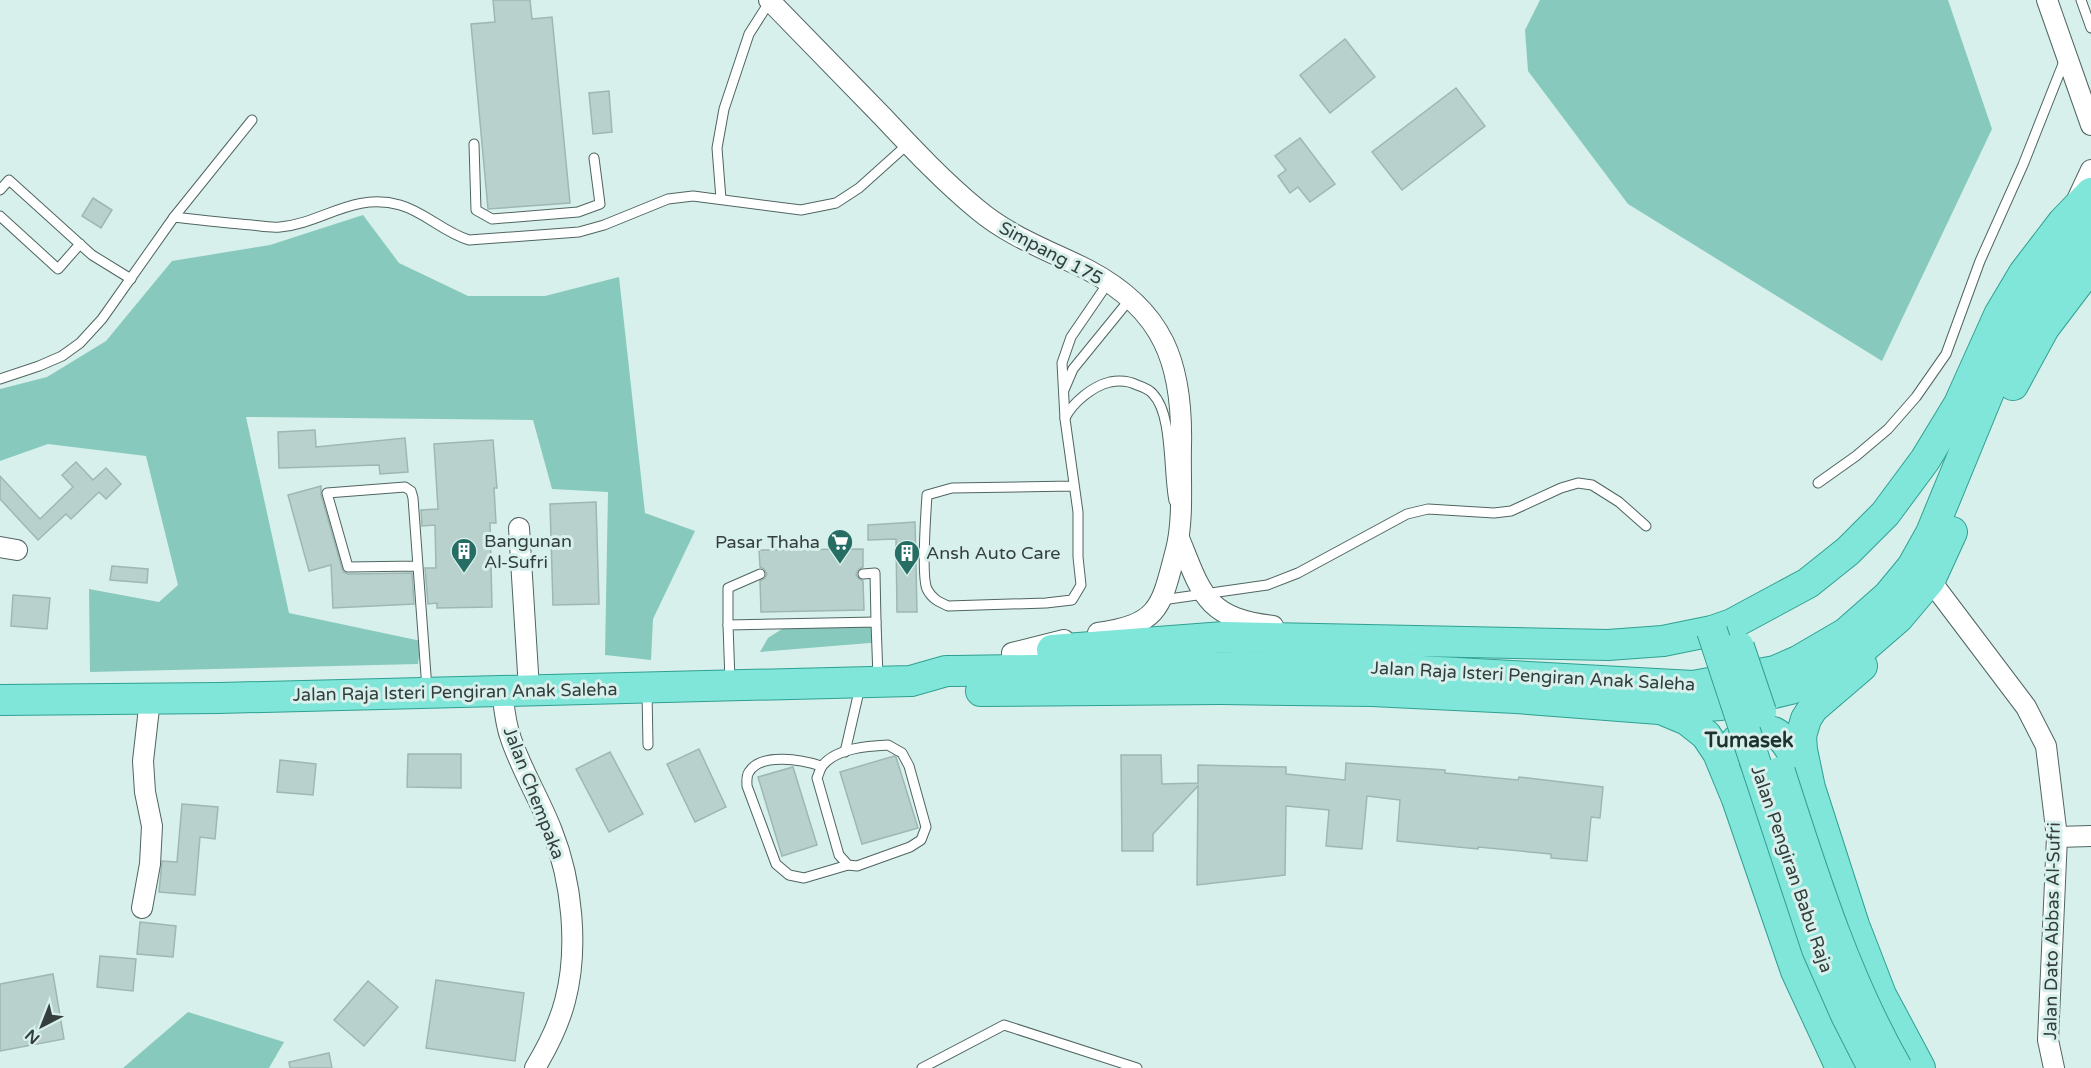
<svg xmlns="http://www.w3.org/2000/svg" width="2091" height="1068" font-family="'Varela Round',sans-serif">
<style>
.green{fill:#88c9be}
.building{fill:#b9d1cc;stroke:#9fb7b2;stroke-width:1.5}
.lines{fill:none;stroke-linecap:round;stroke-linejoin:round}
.lane-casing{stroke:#506561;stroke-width:11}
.street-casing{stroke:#506561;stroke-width:22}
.primary-casing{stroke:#2fa092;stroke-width:32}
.lane{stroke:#fff;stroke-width:9}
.street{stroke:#fff;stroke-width:20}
.primary{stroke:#80e6da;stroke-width:30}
.primary-bridge-casing{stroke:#2fa092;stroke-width:32;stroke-linecap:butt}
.primary-bridge{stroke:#80e6da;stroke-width:30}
.labels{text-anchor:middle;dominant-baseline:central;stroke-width:6;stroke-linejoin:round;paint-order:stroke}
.street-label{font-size:18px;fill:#343e3c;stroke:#d7f0eb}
.poi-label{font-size:18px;fill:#343e3c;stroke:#d7f0eb;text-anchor:start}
.quarter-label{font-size:21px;font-weight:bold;fill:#1e322f;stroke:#d7f0eb}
</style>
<rect width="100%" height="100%" fill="#d7f0eb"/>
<g class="green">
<path d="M1540 0H1948L1992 129 1882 361 1628 204 1528 71 1525 30Z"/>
<path d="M363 215 399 263 468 296H545L619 277 645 513 695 531 653 619 651 660 605 655 608 492 552 489 533 420 246 417 289 613 421 641 418 664 90 672 89 589 159 602 178 585 146 456 48 444 0 461V389L47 377 106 341 172 261 270 245Z"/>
<path d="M876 618 881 621 882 642 760 652 768 638 796 620Z"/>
<path d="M188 1012 284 1042 269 1068H123Z"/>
</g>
<g class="building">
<path d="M493 0H530L532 19 552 17 570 203 488 209 471 24 495 22Z"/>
<path d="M1345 39 1375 77 1330 113 1300 75Z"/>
<path d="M1456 88 1485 126 1402 190 1372 152Z"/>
<path d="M609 91 612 132 593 134 589 93Z"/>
<path d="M1300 138 1335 184 1310 202 1298 187 1290 193 1278 176 1286 170 1275 156Z"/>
<path d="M93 198 112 210 101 228 82 216Z"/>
<path d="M315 430 316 447 405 438 408 472 380 474 379 465 279 468 278 432Z"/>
<path d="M493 440 497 488H494L496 523H490L492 607 437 608V603L428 604 425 568H436L435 525 422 526 421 510 438 509 434 444Z"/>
<path d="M76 462 93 480 106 468 121 484 106 499 99 492 71 519 66 514 38 540 0 499V476L40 519 73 487 62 475Z"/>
<path d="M321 486V495L343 572 348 574 412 573 414 604 333 608 331 565 309 571 288 495Z"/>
<path d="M596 502 599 604 553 605 550 504Z"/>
<path d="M915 522 917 612H897L896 539 868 540V525Z"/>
<path d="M863 549V567L859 569 856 574 858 578 863 581 864 610 761 612 760 581 765 578 767 574 764 569 760 567 759 550Z"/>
<path d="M112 566 148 569 147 583 110 580Z"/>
<path d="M13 595 50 598 47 629 11 626Z"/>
<path d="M699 749 726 807 695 822 667 764Z"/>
<path d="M610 752 643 814 609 832 576 769Z"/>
<path d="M408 754H461V788L407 787Z"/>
<path d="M1121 755H1161L1162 784 1198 783V765L1286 767V774L1345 780 1346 763 1445 770V773L1518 780 1519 777 1603 787 1600 818 1591 817 1587 861 1551 858V854L1478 847V849L1397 841 1400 800 1367 796 1362 849 1326 846 1329 810 1286 806 1285 875 1197 885 1198 786 1153 834V851H1122Z"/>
<path d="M894 756 896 757 918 828 862 844 840 772Z"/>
<path d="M280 760 316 764 313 795 277 792Z"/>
<path d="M793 767 817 845 782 856 758 777Z"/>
<path d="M182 804 218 807 215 839 200 837 195 895 159 892 162 861 177 862Z"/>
<path d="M140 922 176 926 173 957 137 954Z"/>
<path d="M100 956 136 959 133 991 97 987Z"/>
<path d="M53 974 64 1039 0 1051V984Z"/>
<path d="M436 980 524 993 515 1061 426 1048Z"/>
<path d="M368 981 398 1007 364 1046 334 1020Z"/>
<path d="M329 1053 332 1068H290L289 1062Z"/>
</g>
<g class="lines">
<g class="lane-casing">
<g id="lane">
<path d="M2081 0 2091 28"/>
<path d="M474 144 476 210 492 219 578 212 600 204 594 158"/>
<path d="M0 190 9 180 92 255 131 279"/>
<path d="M721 199 717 148 724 109 749 34 770 1"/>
<path d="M0 216 58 269 80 244"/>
<path d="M174 217 252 120"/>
<path d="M0 379 39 366 62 356 80 343 102 319 174 217C200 220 226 223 252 225 261 226 271 228 280 227 323 223 353 192 400 205 425 212 443 232 469 240L579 232 604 225 668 199 693 196 801 210 836 203 859 188 908 144"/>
<path d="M1064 390 1073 369 1130 299"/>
<path d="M1065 418C1073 402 1093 386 1110 382 1120 380 1129 381 1137 385 1143 387 1149 389 1153 394 1173 415 1168 472 1174 501"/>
<path d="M1818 483 1856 456 1888 429 1916 397 1946 354 1980 261 2023 165 2065 59"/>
<path d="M1073 486 952 488 927 495C926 512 921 576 927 589 932 599 939 602 948 606L1046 603 1072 600 1081 585 1078 557V512L1065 419 1062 363 1071 337 1108 283"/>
<path d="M418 566 348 567 327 493 405 487 411 491 413 498 427 689"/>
<path d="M863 574 875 573 876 622"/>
<path d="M1162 600 1267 585 1298 573 1407 514 1428 509 1494 513 1511 511 1561 488 1578 483 1592 485 1619 502 1646 526"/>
<path d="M728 625V588L760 574"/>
<path d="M730 681 728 625 876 622 878 677"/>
<path d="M647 691 648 745"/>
<path d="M888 745 902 753 909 766 926 827 921 840 910 847 857 866 848 865 839 855 817 778C819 774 820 768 823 765 837 748 868 746 888 745Z"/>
<path d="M845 752 860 687"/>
<path d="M821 766C803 760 761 752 749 772 746 776 747 781 747 786L776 864 789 875 804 878 848 865"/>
<path d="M922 1068 1004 1025 1137 1068"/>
</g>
</g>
<g class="street-casing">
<g id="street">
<path d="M769 0C807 39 845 78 883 117 913 149 943 181 977 209 1010 237 1050 251 1088 270 1164 310 1183 364 1181 446 1180 480 1184 518 1176 550 1161 606 1161 624 1098 633"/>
<path d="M2047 0 2091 125"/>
<path d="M2076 202 2091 170"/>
<path d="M519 528 529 689"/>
<path d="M1179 538C1202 595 1206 618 1273 626"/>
<path d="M0 547 17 550"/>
<path d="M1930 580 2026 707 2046 746 2057 837 2048 1040 2054 1068"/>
<path d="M1012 653 1064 640"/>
<path d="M502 690C504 706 505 723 511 739 522 771 540 800 552 831 572 881 579 948 565 1001 559 1024 547 1048 535 1068"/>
<path d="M2057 837 2091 836"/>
<path d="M142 908 150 864 152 826 145 792 143 761 150 699"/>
</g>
</g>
<g class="primary-casing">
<g id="primary">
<path d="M2013 385 2044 328 2091 266"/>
<path d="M1052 650 1224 637 1608 645 1663 641 1712 631 1732 624 1808 583 1848 551 1885 514 1925 460 1959 404 1999 315 2024 273 2063 222 2091 193"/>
<path d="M1862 666 1813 708 1806 719 1801 736 1802 750 1810 788 1854 925 1881 995 1920 1068"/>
<path d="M981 691 1220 689 1372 691 1516 698 1659 709 1721 705 1791 689 1835 667 1860 651 1898 618 1930 580 1952 532"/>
<path d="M0 700 219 698 911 681 946 671H954L1238 667 1367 668 1693 686 1775 671 1798 661 1846 633 1888 596 1912 567 1931 533 1998 370 2018 327 2045 286 2091 228"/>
<path d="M1663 710 1687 720 1706 735 1718 753 1737 799 1796 971 1841 1068"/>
<path d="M1730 752C1735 734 1760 723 1777 734 1789 742 1794 757 1801 769"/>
</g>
</g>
<use href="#lane" class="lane"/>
<use href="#street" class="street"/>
<use href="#primary" class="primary"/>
<g class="primary-bridge-casing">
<g id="primary-bridge">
<path d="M1712 631 1817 949 1846 1015 1873 1068"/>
<path d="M1739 647 1761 712"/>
<path d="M1780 772C1813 874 1844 975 1897 1068"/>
</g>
</g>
<use href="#primary-bridge" class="primary-bridge"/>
</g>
<defs>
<g id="supermarket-pin" transform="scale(1.35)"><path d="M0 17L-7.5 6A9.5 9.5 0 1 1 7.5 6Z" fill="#266e64" stroke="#d7f0eb"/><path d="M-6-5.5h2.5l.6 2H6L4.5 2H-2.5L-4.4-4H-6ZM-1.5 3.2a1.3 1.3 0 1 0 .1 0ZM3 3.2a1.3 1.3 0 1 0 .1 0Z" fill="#fff"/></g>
<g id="building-pin" transform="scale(1.35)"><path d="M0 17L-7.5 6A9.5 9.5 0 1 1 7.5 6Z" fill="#266e64" stroke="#d7f0eb"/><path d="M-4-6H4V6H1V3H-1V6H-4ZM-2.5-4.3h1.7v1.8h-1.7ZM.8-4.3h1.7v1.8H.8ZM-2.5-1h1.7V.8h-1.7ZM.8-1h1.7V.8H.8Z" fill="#fff"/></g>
</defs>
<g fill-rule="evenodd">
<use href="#supermarket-pin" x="840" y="542"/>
<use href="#building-pin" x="464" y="551"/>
<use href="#building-pin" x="907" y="553"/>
</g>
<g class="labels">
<g class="street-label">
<text transform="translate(1051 253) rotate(28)">Simpang 175</text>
<text transform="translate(1533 676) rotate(3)">Jalan Raja Isteri Pengiran Anak Saleha</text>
<text transform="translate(455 692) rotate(-1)">Jalan Raja Isteri Pengiran Anak Saleha</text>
<text transform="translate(534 793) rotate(69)">Jalan Chempaka</text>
<text transform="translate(1792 869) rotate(71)">Jalan Pengiran Babu Raja</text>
<text transform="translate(2052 931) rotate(-89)">Jalan Dato Abbas Al-Sufri</text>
</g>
<g class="poi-label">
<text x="484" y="541">Bangunan<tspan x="484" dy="21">Al-Sufri</tspan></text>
<text x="820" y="542" text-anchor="end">Pasar Thaha</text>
<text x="926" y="553">Ansh Auto Care</text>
</g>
<g class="quarter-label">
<text x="1749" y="740">Tumasek</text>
</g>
</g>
<g transform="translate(42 1026) rotate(222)" stroke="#d7f0eb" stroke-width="4.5" paint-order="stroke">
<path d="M0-4.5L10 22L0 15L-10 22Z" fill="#343e3c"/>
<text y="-9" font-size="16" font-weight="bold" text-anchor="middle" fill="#343e3c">N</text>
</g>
</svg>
